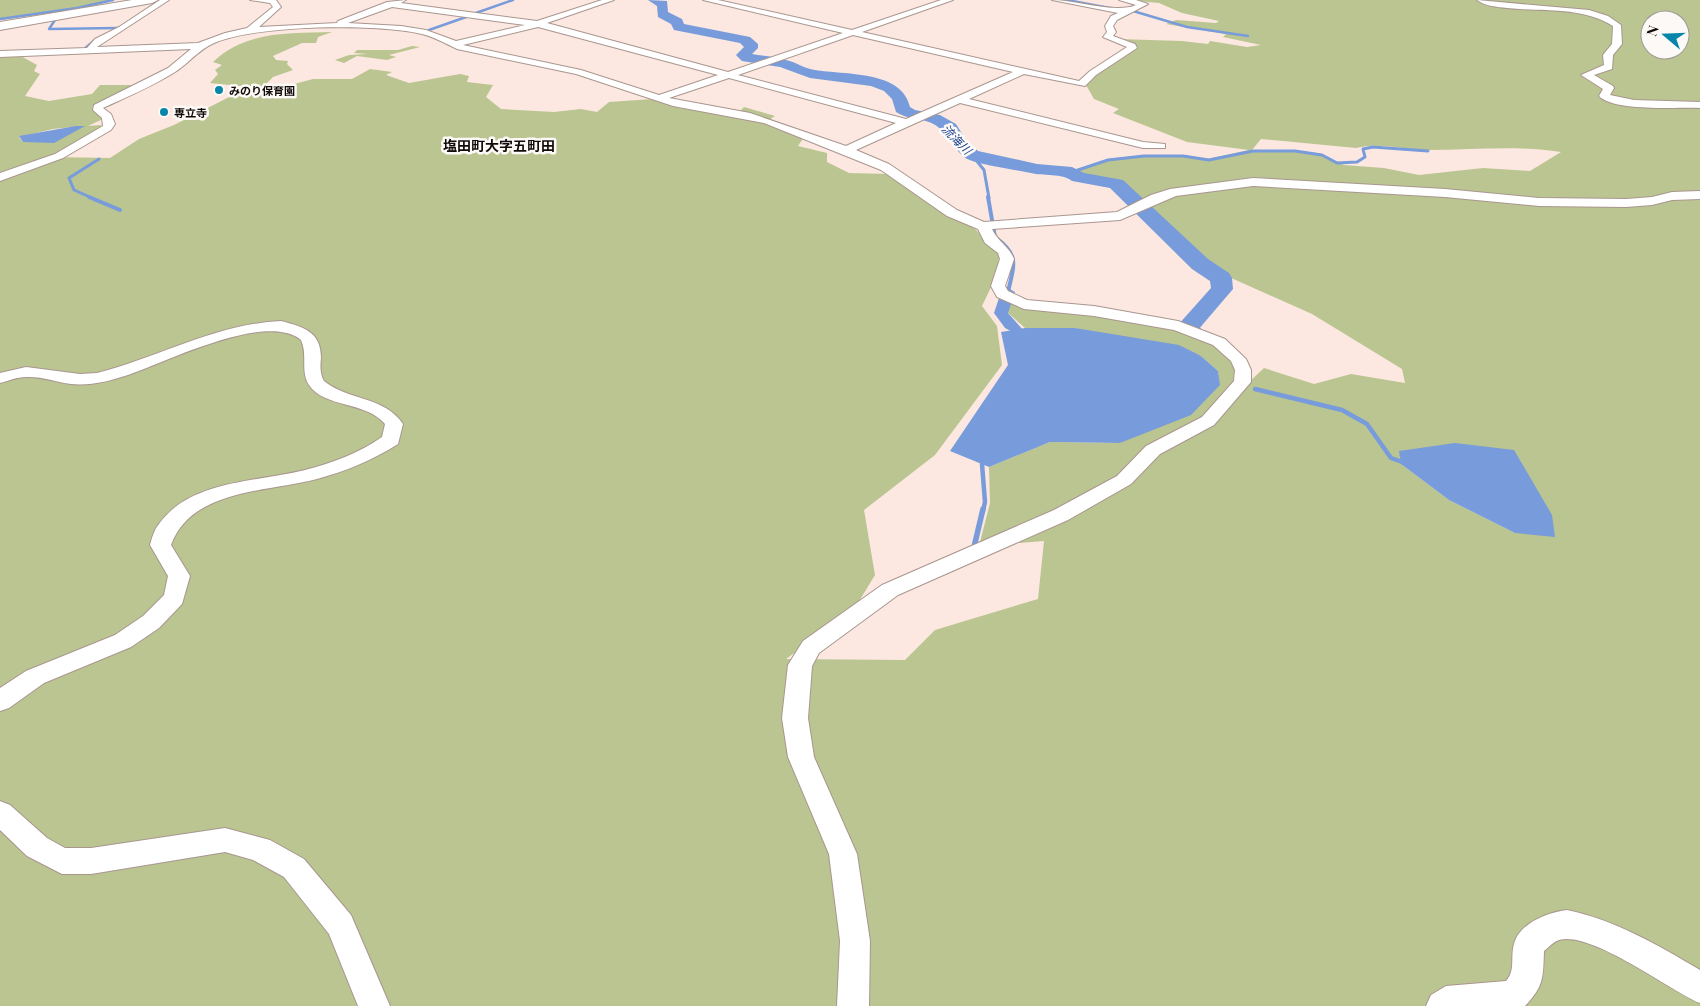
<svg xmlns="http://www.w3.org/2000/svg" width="1700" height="1006" font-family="'Playfair Display','Noto Sans JP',serif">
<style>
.green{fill:#bac591;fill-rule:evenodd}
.water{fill:#779bdb}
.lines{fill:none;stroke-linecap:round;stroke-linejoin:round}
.stream-far4{stroke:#779bdb;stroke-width:2.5}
.stream-far3{stroke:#779bdb;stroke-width:3}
.stream-far2{stroke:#779bdb;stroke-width:4}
.stream-far1{stroke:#779bdb;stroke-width:4.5}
.stream{stroke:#779bdb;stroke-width:5.5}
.canal{fill:#779bdb;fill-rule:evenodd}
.river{fill:#779bdb;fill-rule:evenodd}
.minor-casing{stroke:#a9968f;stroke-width:2}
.secondary-casing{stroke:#a9968f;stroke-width:2}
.minor{fill:#fff;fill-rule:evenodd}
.secondary{fill:#fff;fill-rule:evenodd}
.poi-dot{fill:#0786a9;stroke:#fdf9f7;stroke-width:2}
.labels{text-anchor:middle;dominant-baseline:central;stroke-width:5;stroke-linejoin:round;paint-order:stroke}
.far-poi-label{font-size:11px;font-weight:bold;fill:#100a08;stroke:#fdf9f7;text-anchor:start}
.far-water-label{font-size:12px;font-style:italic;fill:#1a428d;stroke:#fdf9f7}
.far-quarter-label{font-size:14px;font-weight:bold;fill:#100a08;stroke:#fdf9f7}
</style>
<rect width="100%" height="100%" fill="#fce8e0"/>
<g class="green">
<path d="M0 0H115L78 9 0 20Z"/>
<path d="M1126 0H1700V1006H0V56L19 55 37 65 34 71 40 74 25 96 49 101 92 94 100 85H140L92 107 103 119 88 126 101 125 104 130 52 157 110 158 139 139 174 125 249 87 210 83 218 74 215 70 222 65 213 62C245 31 289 33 332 32L318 37 316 43H302L273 56 276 60 288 61 287 64 293 70 273 77 266 84 287 86 313 79H352L370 69 392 72 386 75 409 83 460 74 469 76 467 82 493 85 486 97 501 109 554 112 581 109 597 112 609 102 653 99 679 108 735 116 744 107 775 116 764 123 804 137 798 146 827 153V162L849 173 889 174 946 214 974 228 1000 254 993 283 982 306 997 326 1002 365 935 455 864 510 875 575 853 611 786 659 905 660 935 630 1038 599 1044 541 979 546 990 503 989 467 1050 442 1120 443 1219 385 1218 371 1201 356 1075 328H1025L1005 310 1011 303 1039 310 1096 313 1176 329 1215 344 1237 366 1246 385 1264 368 1314 384 1351 374 1405 383 1402 369 1312 314 1229 277 1201 261 1121 184 1080 176 1075 170 1108 159 1144 155H1184L1207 159 1249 150 1187 142 1113 113 1119 109 1094 99 1086 85 1097 73 1138 47 1118 39 1182 41 1208 44 1210 41 1247 47 1261 45 1223 37 1226 34 1166 24 1176 20 1216 23 1219 21 1182 13 1159 3ZM1650 20H1680V50H1650ZM84 126 23 142 19 137 53 129ZM1261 139 1356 148C1380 142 1404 150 1429 150 1473 150 1517 145 1561 152L1530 171 1483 168 1419 175 1384 168 1344 165 1322 154 1293 150H1252ZM1401 464 1515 533 1449 500Z"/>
<path d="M412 46 420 47 389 55 396 57 387 60 357 56 344 63 335 60 349 55 368 54 354 53 357 50H398Z"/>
</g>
<g class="water">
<path d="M76 126H85L54 143 23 142 19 136Z"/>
<path d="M1025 328H1075L1179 345 1201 356 1218 371 1220 385 1191 415 1120 443 1050 442 989 467 950 451 1008 365 1001 332Z"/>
<path d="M1455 443 1514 450 1552 515 1555 537 1515 533 1449 500 1401 464 1399 451Z"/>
</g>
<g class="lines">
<g class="stream-far4">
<path d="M1067 0 1115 9"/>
<path d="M1133 11 1187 27 1248 36"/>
<path d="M473 14 513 0"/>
<path d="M0 19 77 8 113 0"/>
<path d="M55 20 49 29 118 28"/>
<path d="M429 30 469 16"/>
<path d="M83 50 96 39"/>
</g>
<g class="stream-far3">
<path d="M972 155 984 170 989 198"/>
<path d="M1072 172 1108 160 1144 156H1183L1209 160 1253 151H1295L1322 155 1337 163 1357 162 1365 157 1363 149 1373 147 1428 151"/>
<path d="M92 198 74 190 69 178 99 159"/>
</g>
<g class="stream-far2">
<path d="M89 197 120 210"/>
<path d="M988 197 995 237C1020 255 1014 265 1008 292"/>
<path d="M1190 325 1199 329"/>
</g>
<g class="stream-far1">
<path d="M1255 389 1342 410 1367 424 1391 458 1405 463"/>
<path d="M983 511 985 502 982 464 985 461"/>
</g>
<path class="stream" d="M974 547 983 509"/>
<path class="canal" d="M1008 288 1015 292 1008 313 1023 330 1016 334 1005 328 994 313 1001 292Z"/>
<path class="river" d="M648 0 667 1 668 12 682 19 684 24 750 37 758 44V48L752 54C763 56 775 56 786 60 796 62 805 69 815 70 844 75 902 70 910 107L915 110 940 115 956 124 966 140 978 151 1037 164 1072 167 1084 173 1123 180 1208 259 1229 273 1232 278 1233 289 1198 330 1190 332 1182 330 1178 325 1211 288 1210 281 1192 269 1110 188 1072 181C1062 173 1043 176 1031 173 1017 170 972 164 964 157 951 146 946 128 929 122 918 118 907 119 896 112L892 99 884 91 871 86 810 78 780 67 742 61 736 55 744 47 740 43 674 30 671 24 658 17 657 6Z"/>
<g class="minor-casing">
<g id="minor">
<path d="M160 0H169L97 47 198 43 225 33 247 28 273 7 270 3 250 0H276L281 7 259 27 337 23 338 21 387 2 406 0 401 3 537 21 602 0H614L547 23 728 72 843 33 703 0H718L852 30 941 0H953L862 32 1079 81 1090 71 1127 47 1103 37 1107 32 1105 26 1111 16 1118 13 1052 0C1076 0 1116 14 1136 5L1119 0H1136L1148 4 1117 20 1113 26 1116 32 1113 36 1135 44 1137 48 1096 75 1085 86 1024 74 969 99 1143 142 1165 144V148H1143L960 103 856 150 889 164 957 210 984 222 1117 212 1151 195 1170 189 1253 178 1445 189 1539 198 1626 199 1652 197 1672 192 1700 191V199L1672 200 1652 205 1626 207 1539 206 1445 197 1253 186 1176 196 1120 220 992 229C998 242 1009 246 1014 259L1005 286 1008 291 1027 300 1094 306 1178 321 1225 339 1246 359 1251 370V382L1214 425 1160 454 1131 484 1068 520 898 595 819 653 812 666 808 718 814 757 857 854 870 941 869 1006H837L840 941 829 854 788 757 782 718 788 665 803 641 882 585 1054 510 1117 476 1146 446 1202 417 1234 381 1235 370 1231 361 1213 345 1174 330 1094 316 1024 309 997 297 991 286 1000 259 998 253 985 243 978 229 947 216 881 170 764 123 673 106 576 74 457 49C445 43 434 37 422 34 376 23 257 25 214 43 198 50 189 63 175 72 153 86 127 97 103 108L111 114 115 124 111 130 63 158 0 181V173L55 154 103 126 102 118 93 110 94 105 168 68 191 49 0 57V51L87 48 95 39 119 27ZM392 7 525 25 456 41 426 30 401 26 348 23ZM538 27 718 75 659 95 581 70 463 45ZM853 35 1013 72 906 119 738 75ZM729 78 896 123 846 146 750 113 669 98Z"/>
<path d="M1477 0 1589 10 1608 16 1621 25 1622 44 1613 55 1612 69 1594 75 1613 86 1614 88 1610 95 1634 100 1700 102V108C1677 107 1614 112 1599 96L1603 89 1581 75 1604 65 1603 55 1612 44 1613 26C1581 6 1542 12 1507 8 1497 7 1485 6 1477 0Z"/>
<path d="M281 321C303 327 321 331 321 358 320 366 320 374 324 381 349 401 384 396 403 424L398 444C373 460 346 471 317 479 268 492 191 489 171 545L190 576 182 604 159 628 131 647 44 683 9 708 0 711V688L26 671 115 635 143 616 164 595 168 576 150 545C152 538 154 530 159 524 190 480 258 482 305 470 332 463 359 453 382 437L385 424C366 401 324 408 309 385 300 371 308 355 301 340 267 311 166 362 128 375 110 381 90 386 71 384 56 382 41 376 26 377 17 377 8 381 0 383V373L26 367 80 374 97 373C160 357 216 324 281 321Z"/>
<path d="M0 801 10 805 47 838 65 848H91L225 828 270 840 304 859 351 915 390 1006H358L329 934 284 877 253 860 225 852 91 874H62L27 856 0 830Z"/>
<path d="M1567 910C1615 920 1658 945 1700 970V1003C1669 990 1590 930 1559 940 1554 941 1548 948 1544 951 1543 978 1544 986 1525 1006H1426L1431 995 1446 986 1506 981C1516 970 1510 958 1514 944 1519 923 1549 912 1567 910Z"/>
</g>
</g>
<g class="secondary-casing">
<path id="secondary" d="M132 0H158L152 3 0 30V22Z"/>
</g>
<use href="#minor" class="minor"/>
<use href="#secondary" class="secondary"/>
</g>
<g class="poi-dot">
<circle cx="219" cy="90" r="5"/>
<circle cx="164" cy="112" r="5"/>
</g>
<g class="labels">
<g class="far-poi-label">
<text x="229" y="90">みのり保育園</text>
<text x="174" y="112">専立寺</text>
</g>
<g class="far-water-label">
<text transform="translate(957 139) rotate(45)">流海川</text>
</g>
<g class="far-quarter-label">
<text x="499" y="145">塩田町大字五町田</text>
</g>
</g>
<g transform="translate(1665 35) rotate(289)"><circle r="24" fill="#fdf9f7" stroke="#9e9997"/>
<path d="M0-4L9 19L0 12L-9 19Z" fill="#0786a9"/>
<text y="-8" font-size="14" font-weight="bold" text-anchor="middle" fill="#100a08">N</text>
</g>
</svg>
